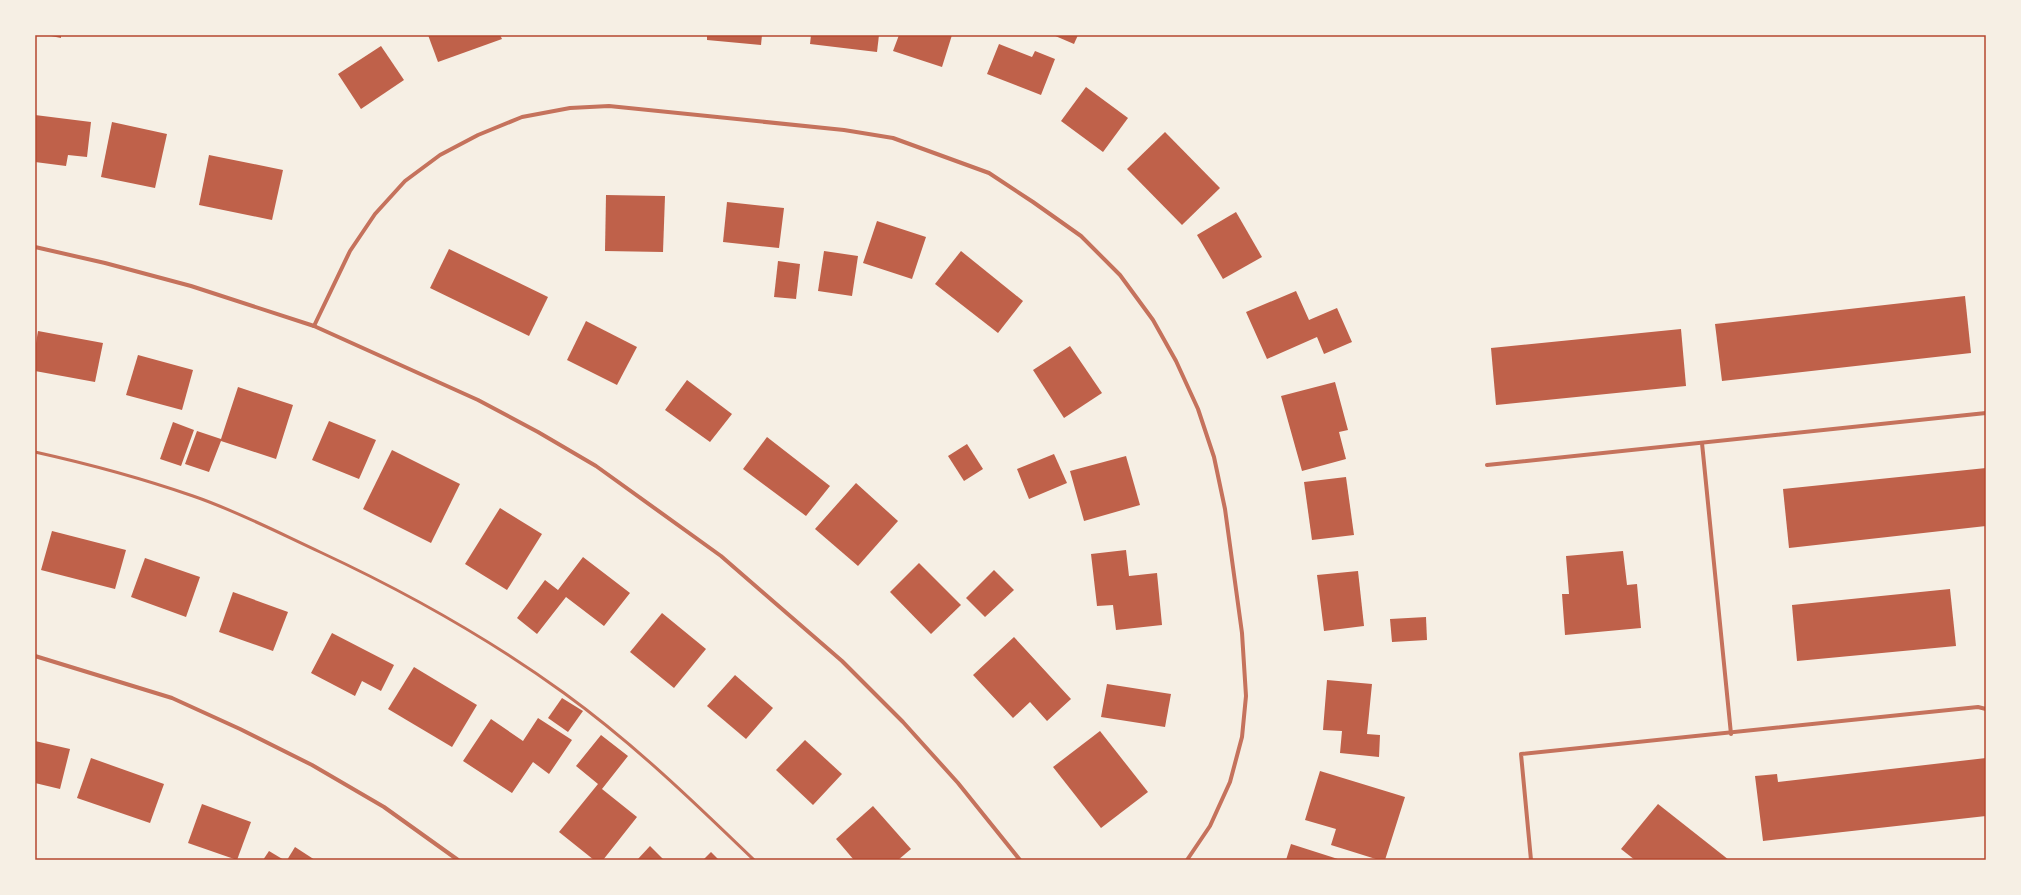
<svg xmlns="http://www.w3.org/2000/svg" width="2021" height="895" viewBox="0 0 2021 895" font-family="Manrope,sans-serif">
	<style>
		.building { fill: #bf614a }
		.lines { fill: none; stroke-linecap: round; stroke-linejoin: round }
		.service { stroke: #c5725c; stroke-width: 3 }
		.minor { stroke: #c5725c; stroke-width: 4 }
		.neatline { fill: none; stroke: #b5482f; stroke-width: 1.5 }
	</style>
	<rect width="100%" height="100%" fill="#f6efe4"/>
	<g class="building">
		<polygon points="46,35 61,35 61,38"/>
		<polygon points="428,35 500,35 502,39 438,62"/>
		<polygon points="707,35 762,35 761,45 707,40"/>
		<polygon points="811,35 879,35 877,52 810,44"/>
		<polygon points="899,35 952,35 942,67 893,51"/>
		<polygon points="1053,35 1078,35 1074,44"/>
		<polygon points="999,44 1032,57 1035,51 1055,59 1041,95 987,74"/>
		<polygon points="381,46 404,80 361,109 338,74"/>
		<polygon points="1086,87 1128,118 1103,152 1061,121"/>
		<polygon points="35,115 91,122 87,157 68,155 66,166 35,162"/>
		<polygon points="112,122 167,134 155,188 101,177"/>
		<polygon points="1165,132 1220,188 1182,225 1127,169"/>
		<polygon points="209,155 283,170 272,220 199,205"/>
		<polygon points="606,195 665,196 663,252 605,251"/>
		<polygon points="727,202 784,208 779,248 723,242"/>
		<polygon points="1236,212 1262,257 1223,279 1197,235"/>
		<polygon points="877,221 926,237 912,279 863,263"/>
		<polygon points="449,249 548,297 529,336 430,288"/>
		<polygon points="824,251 858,256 852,296 818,291"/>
		<polygon points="961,251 1023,301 998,333 935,284"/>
		<polygon points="778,261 800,264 796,299 774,297"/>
		<polygon points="1296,291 1309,320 1337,308 1352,342 1324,354 1317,337 1267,359 1246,312"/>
		<polygon points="1965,296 1971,353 1722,381 1715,324"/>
		<polygon points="586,321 637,347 617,385 567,360"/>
		<polygon points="1681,329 1686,386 1496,405 1491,348"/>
		<polygon points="38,331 103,343 95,382 35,371 35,349"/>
		<polygon points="1070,346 1102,393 1064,418 1033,370"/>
		<polygon points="138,355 193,370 182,410 126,395"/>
		<polygon points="687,380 732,414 710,442 665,410"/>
		<polygon points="1335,382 1348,430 1339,432 1346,459 1302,471 1281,396"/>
		<polygon points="238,387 293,405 276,459 221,441 209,472 185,464 197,431 221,439"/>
		<polygon points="329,421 376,440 359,479 312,460"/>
		<polygon points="173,422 194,430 181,466 160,459"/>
		<polygon points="767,437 830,486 806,516 743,469"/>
		<polygon points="967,444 983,469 964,481 948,456"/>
		<polygon points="392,450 460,484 431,543 363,509"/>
		<polygon points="1054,454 1067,483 1029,499 1017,469"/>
		<polygon points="1126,456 1140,505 1084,521 1070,471"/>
		<polygon points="1986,468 1986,526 1789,548 1783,489"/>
		<polygon points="1346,477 1354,535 1312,540 1304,482"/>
		<polygon points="856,483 898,521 858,566 815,529"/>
		<polygon points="500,508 542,534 507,590 465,564"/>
		<polygon points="52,531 126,550 115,589 41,570"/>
		<polygon points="1126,550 1129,576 1157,573 1162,625 1116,630 1113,605 1097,606 1091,554"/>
		<polygon points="1623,551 1627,585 1637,584 1641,628 1565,635 1562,594 1569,594 1566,556"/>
		<polygon points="583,557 630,593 604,626 566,597 537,634 517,618 545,580 558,590"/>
		<polygon points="145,558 200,577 186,617 131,597"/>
		<polygon points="919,563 961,605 931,634 890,592"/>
		<polygon points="994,570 1014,590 985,617 966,598"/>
		<polygon points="1358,571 1364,626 1324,631 1317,575"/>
		<polygon points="1950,589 1956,646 1797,661 1792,605"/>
		<polygon points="233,592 288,612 273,651 219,632"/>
		<polygon points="662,613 706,649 674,688 630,652"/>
		<polygon points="1426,617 1427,640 1392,642 1390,619"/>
		<polygon points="332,633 394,665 381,691 362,681 355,696 311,673"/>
		<polygon points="1014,637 1071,699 1047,721 1030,702 1013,718 973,675"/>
		<polygon points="414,667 477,705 452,747 388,709"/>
		<polygon points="735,675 773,708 746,739 707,706"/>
		<polygon points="1327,680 1372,684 1367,734 1380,735 1379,757 1340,753 1342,731 1323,730"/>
		<polygon points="1107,684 1171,694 1165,727 1101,717"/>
		<polygon points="562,698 583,711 568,732 548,718"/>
		<polygon points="538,718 572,740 549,774 533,762 512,793 463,761 491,719 523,741"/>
		<polygon points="1100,731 1148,792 1101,828 1053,767"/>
		<polygon points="601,735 628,756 602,789 637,817 603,860 594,860 559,832 598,784 576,766"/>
		<polygon points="805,740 842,774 813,805 776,770"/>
		<polygon points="35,741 70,749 60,789 35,783"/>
		<polygon points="91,758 164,784 150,823 77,798"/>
		<polygon points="1986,758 1986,816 1763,841 1755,776 1777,774 1778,782"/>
		<polygon points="1320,771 1405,797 1385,860 1379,860 1331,845 1336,829 1305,820"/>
		<polygon points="202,804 251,822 237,860 188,843"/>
		<polygon points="1658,804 1729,860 1635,860 1621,849"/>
		<polygon points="873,806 911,849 898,860 854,860 836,839"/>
		<polygon points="1291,844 1341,860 1286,860"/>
		<polygon points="650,846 664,860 637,860"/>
		<polygon points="295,847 315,860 287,860"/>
		<polygon points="269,851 284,860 263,860"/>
		<polygon points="711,852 719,860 703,860"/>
	</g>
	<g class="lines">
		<path class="service" d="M 35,452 C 89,464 141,478 193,496 C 237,511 279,533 320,552 C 406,592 488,638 564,693 C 633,743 694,802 754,860"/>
		<g class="minor">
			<polyline points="35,247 105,263 191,286 314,326 478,400 538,432 596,466 721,556 842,661 903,722 958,783 1020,860"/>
			<polyline points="314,326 350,251 375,214 405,181 440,155 478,135 522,117 570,108 609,106 844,130 893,138 989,173 1033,202 1081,236 1120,275 1153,320 1176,361 1198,409 1214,457 1225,509 1242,633 1246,696 1242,737 1230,782 1210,826 1187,860"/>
			<polyline points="1702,443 1731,734"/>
			<polyline points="1487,465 1986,413"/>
			<polyline points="35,656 172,698 240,729 312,765 384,807 458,860"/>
			<polyline points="1531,860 1521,754 1978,707 1986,709"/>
		</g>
	</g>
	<rect width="2021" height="895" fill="none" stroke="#f6efe4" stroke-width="72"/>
	<rect x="36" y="36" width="1949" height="823" class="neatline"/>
</svg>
